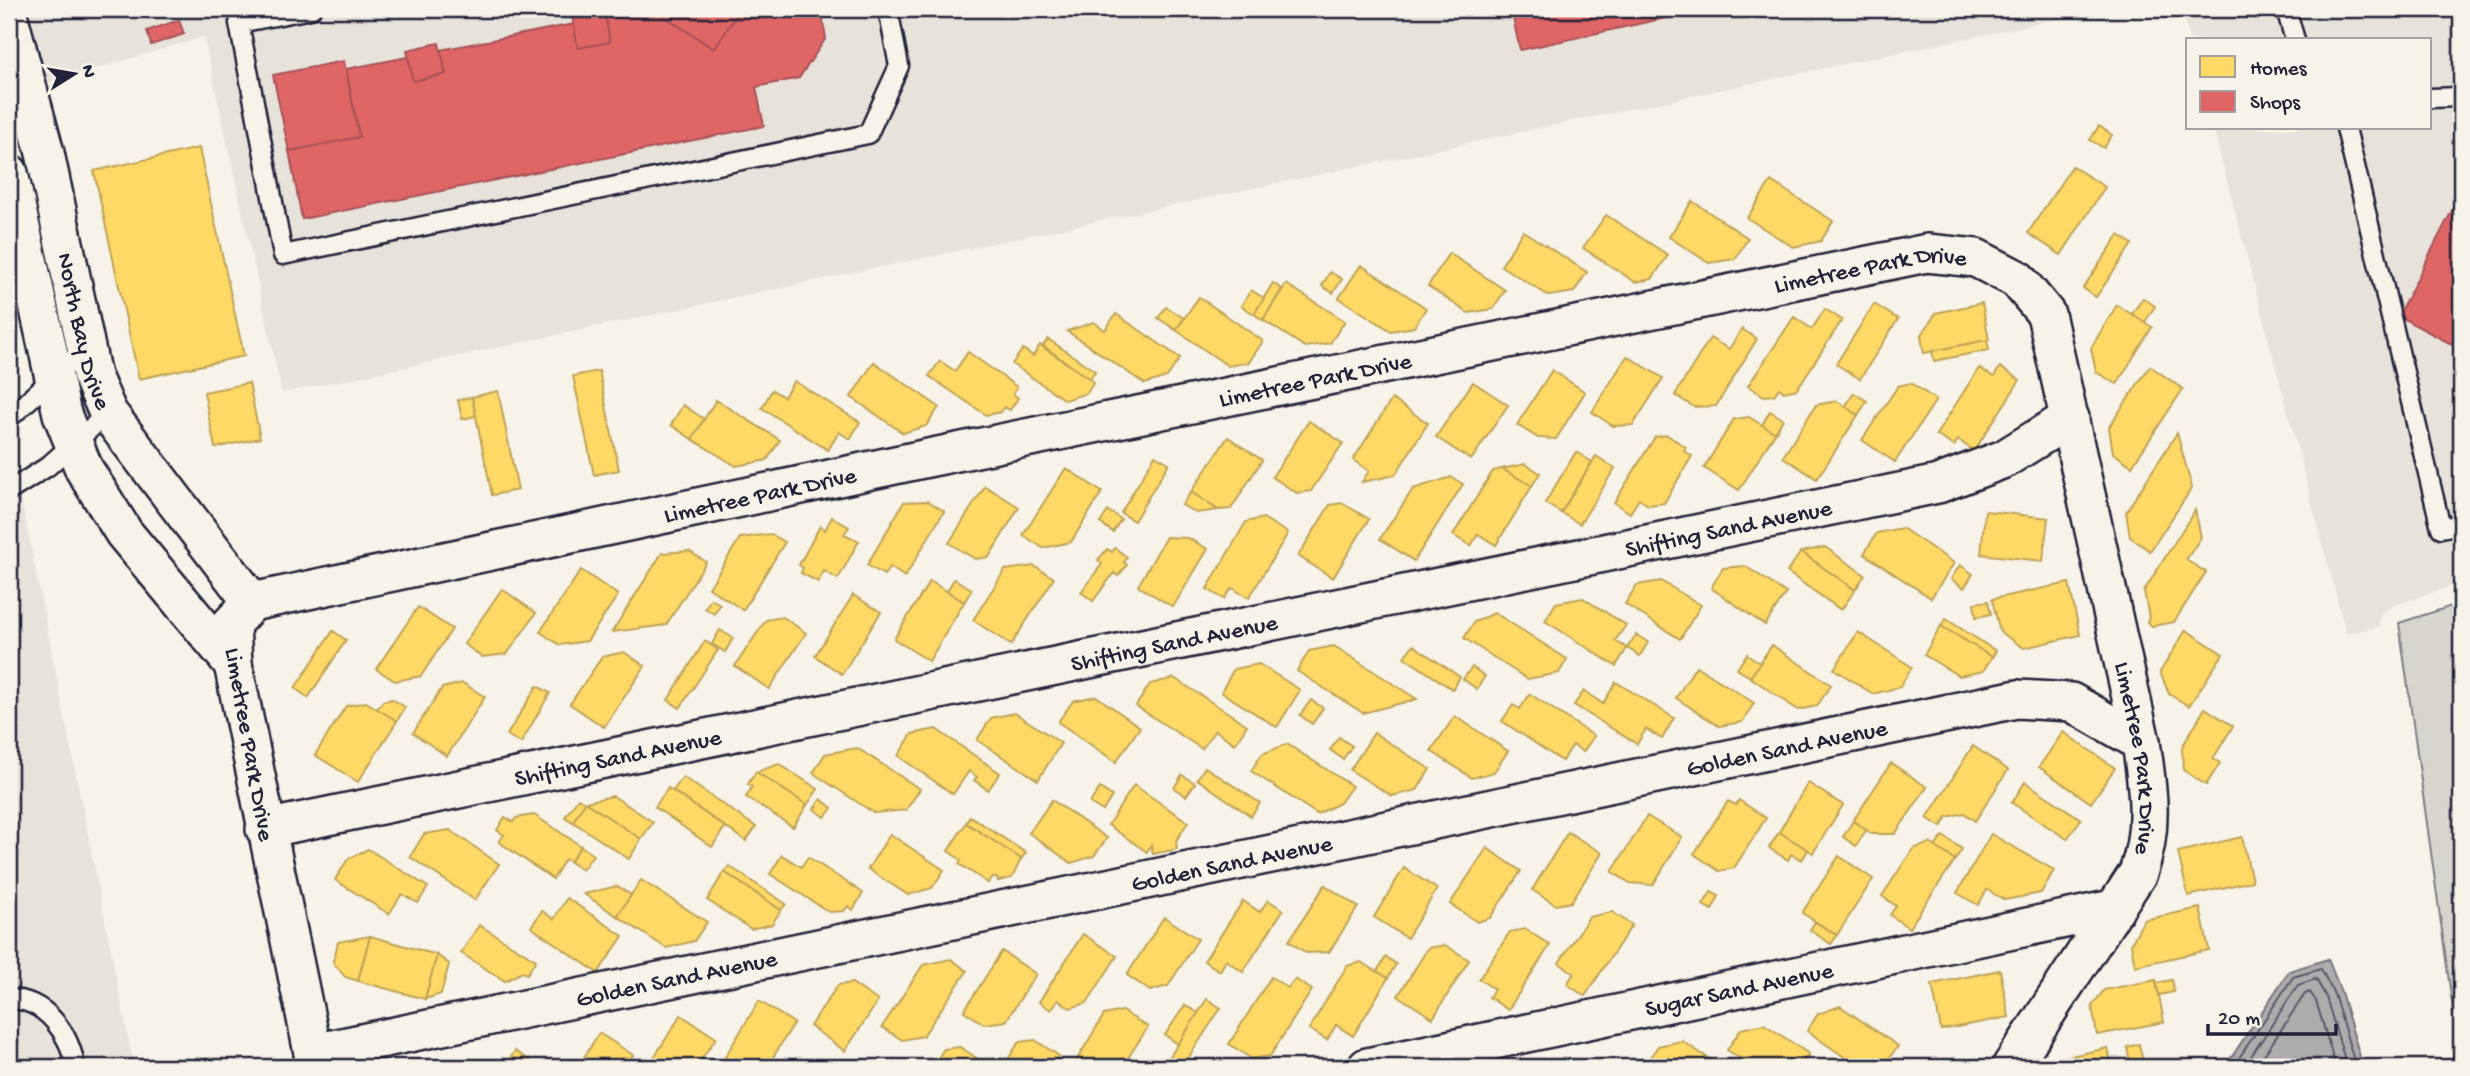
<svg xmlns="http://www.w3.org/2000/svg" width="2470" height="1076" viewBox="0 0 2470 1076" font-family="'Gochi Hand',sans-serif">
	<style>
		.built { fill: #e7e3db }
		.green { fill: #d8d5cf; stroke: #7d7c85; stroke-width: 2 }
		.water { fill: #aeabad; stroke: #76747f; stroke-width: 2 }
		.homes { fill: #ffd966; stroke: #bda259; stroke-width: 2 }
		.shops { fill: #e06666; stroke: #a75259; stroke-width: 2 }
		.lines { fill: none; stroke-linecap: round; stroke-linejoin: round }
		.shore { stroke: #5a5969; stroke-width: 2 }
		.service-casing { stroke: #22223b; stroke-width: 23 }
		.minor-casing { stroke: #22223b; stroke-width: 42 }
		.service { stroke: #f7f3e8; stroke-width: 18 }
		.minor { stroke: #f7f3e8; stroke-width: 37 }
		.labels { text-anchor: middle; stroke-width: 7; stroke-linejoin: round; paint-order: stroke }
		.street-label { font-size: 24px; fill: #22223b; stroke: #f7f3e8 }
	</style>
	<rect width="100%" height="100%" fill="#f7f3e8"/>
	<filter id="ink" filterUnits="userSpaceOnUse"><feTurbulence type="fractalNoise" baseFrequency=".0143" numOctaves="2"/><feDisplacementMap in="SourceGraphic" scale="14" xChannelSelector="R" yChannelSelector="G"/><feConvolveMatrix kernelMatrix="1 2 1 2 8 2 1 2 1" color-interpolation-filters="sRGB"/></filter>
	<g filter="url(#ink)">
		<g class="built">
			<polygon points="9,9 2105,9 282,393 204,37 9,94"/>
			<polygon points="2181,9 2461,9 2461,583 2392,606 2381,614 2378,627 2346,633 2213,128 2430,128 2430,40 2190,40"/>
			<polygon points="9,437 134,1067 9,1067"/>
		</g>
		<polygon class="green" points="2461,603 2461,1067 2399,623"/>
		<polygon class="water" points="2328,959 2341,992 2363,1067 2225,1067 2289,971"/>
		<g class="homes">
			<polygon points="2099,126 2112,135 2104,148 2090,140"/>
			<polygon points="199,148 244,356 139,379 94,171"/>
			<polygon points="2072,166 2105,187 2061,255 2028,233"/>
			<polygon points="1771,181 1833,221 1821,241 1793,247 1747,218"/>
			<polygon points="1692,201 1748,238 1735,259 1709,263 1669,237"/>
			<polygon points="1606,215 1668,255 1652,279 1635,282 1583,248"/>
			<polygon points="1523,231 1587,272 1574,292 1549,296 1501,266"/>
			<polygon points="2119,235 2132,244 2096,297 2083,288"/>
			<polygon points="1449,253 1505,290 1493,309 1468,313 1428,286"/>
			<polygon points="1361,265 1426,308 1414,327 1391,331 1339,298"/>
			<polygon points="1330,272 1342,279 1333,293 1322,286"/>
			<polygon points="1273,283 1282,289 1263,320 1254,314"/>
			<polygon points="1286,284 1345,321 1330,343 1305,347 1263,320"/>
			<polygon points="1251,290 1264,298 1254,314 1241,306"/>
			<polygon points="1199,297 1263,341 1249,362 1228,366 1176,330"/>
			<polygon points="2143,298 2155,306 2145,322 2132,314"/>
			<polygon points="1982,303 1989,340 1924,353 1921,336 1936,313"/>
			<polygon points="1874,304 1898,319 1860,379 1836,364"/>
			<polygon points="2117,305 2152,327 2117,384 2096,372 2091,348"/>
			<polygon points="1166,307 1184,318 1176,330 1158,318"/>
			<polygon points="1825,309 1842,320 1797,389 1784,392 1779,388 1774,395 1764,396 1748,386 1794,317 1812,329"/>
			<polygon points="1116,314 1180,358 1167,377 1145,384 1067,331 1094,322 1105,330"/>
			<polygon points="1742,329 1757,339 1716,406 1694,407 1675,395 1710,338 1729,349"/>
			<polygon points="1048,339 1095,371 1090,379 1043,346"/>
			<polygon points="1987,340 1989,350 1934,361 1932,351"/>
			<polygon points="1040,345 1094,382 1087,393 1065,400 1012,364 1023,349 1033,356"/>
			<polygon points="968,352 1017,387 1013,394 1018,398 1010,410 1004,407 1000,412 986,415 929,376 940,361 955,371"/>
			<polygon points="1627,356 1663,378 1633,425 1613,426 1592,412"/>
			<polygon points="874,362 939,407 926,426 903,433 851,397"/>
			<polygon points="2150,366 2183,389 2132,466 2113,453 2109,427"/>
			<polygon points="2000,367 2020,380 1974,451 1958,440 1954,446 1936,435 1979,368 1994,377"/>
			<polygon points="1552,370 1585,392 1556,439 1538,438 1517,425"/>
			<polygon points="599,371 619,470 594,475 573,376"/>
			<polygon points="794,381 860,422 850,439 839,432 828,450 762,408 772,390 784,397"/>
			<polygon points="1473,382 1508,405 1471,460 1436,437"/>
			<polygon points="249,383 260,438 215,448 204,392"/>
			<polygon points="1911,383 1936,400 1895,462 1862,440 1898,386"/>
			<polygon points="498,391 518,490 492,495 472,397"/>
			<polygon points="1854,393 1867,401 1858,415 1845,407"/>
			<polygon points="472,397 476,416 462,419 458,400"/>
			<polygon points="1392,399 1428,423 1395,475 1362,482 1369,471 1353,460"/>
			<polygon points="716,400 780,440 767,460 736,466 692,439"/>
			<polygon points="1837,401 1858,415 1817,479 1783,457 1816,405"/>
			<polygon points="683,405 704,419 692,439 671,425"/>
			<polygon points="1770,411 1783,419 1775,433 1762,425"/>
			<polygon points="1749,417 1775,433 1739,490 1704,468 1734,419"/>
			<polygon points="1309,421 1343,443 1311,491 1297,493 1272,477"/>
			<polygon points="2177,433 2192,488 2150,551 2130,537 2126,512"/>
			<polygon points="1667,435 1686,447 1684,451 1692,456 1664,503 1648,505 1639,499 1630,513 1614,503 1655,437"/>
			<polygon points="1228,437 1262,460 1231,509 1218,510 1191,492"/>
			<polygon points="1576,452 1592,462 1561,513 1545,503"/>
			<polygon points="1155,455 1169,463 1134,521 1121,513"/>
			<polygon points="1596,456 1615,468 1580,524 1561,513"/>
			<polygon points="1525,464 1540,473 1532,486 1502,469"/>
			<polygon points="1066,468 1102,492 1071,542 1043,548 1023,535"/>
			<polygon points="1502,469 1532,486 1496,545 1478,534 1471,546 1453,535 1493,471"/>
			<polygon points="1451,477 1463,484 1414,561 1380,539 1413,489"/>
			<polygon points="985,486 1019,507 989,557 975,559 949,543"/>
			<polygon points="1191,492 1218,510 1196,513 1182,505"/>
			<polygon points="928,501 944,511 905,577 890,567 884,575 867,565 904,502"/>
			<polygon points="1342,503 1369,519 1333,578 1298,556 1330,505"/>
			<polygon points="2195,510 2201,537 2186,560 2206,572 2174,622 2152,626 2147,622 2149,617 2144,591"/>
			<polygon points="1108,511 1121,519 1113,532 1100,523"/>
			<polygon points="1985,511 2048,518 2043,561 1981,554"/>
			<polygon points="832,517 849,527 844,534 859,541 838,579 824,571 818,582 801,573 803,568 799,565 820,526 825,530"/>
			<polygon points="1263,518 1288,533 1249,598 1232,588 1224,599 1207,589 1246,522"/>
			<polygon points="1902,528 1954,563 1931,598 1864,554 1877,533"/>
			<polygon points="771,534 785,542 743,610 709,588 740,538"/>
			<polygon points="1166,537 1188,538 1208,549 1173,607 1138,586"/>
			<polygon points="1825,547 1865,575 1855,590 1801,552"/>
			<polygon points="1115,548 1127,557 1124,562 1127,565 1118,576 1114,573 1093,601 1081,592 1102,564 1098,560 1107,549 1112,552"/>
			<polygon points="689,551 706,562 666,625 612,632 662,553"/>
			<polygon points="1801,552 1855,590 1841,610 1787,572"/>
			<polygon points="1960,565 1973,574 1964,588 1951,579"/>
			<polygon points="1034,566 1054,578 1011,645 973,620 1005,570"/>
			<polygon points="1745,566 1786,593 1765,625 1711,588 1723,568"/>
			<polygon points="581,570 618,595 587,641 560,645 540,632"/>
			<polygon points="954,579 972,589 964,602 947,591"/>
			<polygon points="930,581 964,602 929,661 894,639"/>
			<polygon points="1661,581 1701,605 1680,639 1625,604 1637,585"/>
			<polygon points="2069,583 2080,635 2024,648 2000,632 1992,599"/>
			<polygon points="502,589 536,613 507,654 482,657 464,644"/>
			<polygon points="853,595 881,612 842,674 815,656"/>
			<polygon points="1583,598 1626,625 1615,641 1627,648 1616,666 1545,621 1556,603"/>
			<polygon points="711,599 720,604 714,614 705,608"/>
			<polygon points="1988,601 1991,614 1976,617 1974,603"/>
			<polygon points="418,607 452,629 421,676 395,681 376,669"/>
			<polygon points="1495,613 1567,659 1559,673 1527,679 1464,638 1474,622"/>
			<polygon points="783,617 806,633 769,689 735,666 766,620"/>
			<polygon points="1946,619 1996,651 1992,657 1941,626"/>
			<polygon points="1941,626 1992,657 1983,671 1959,676 1924,655"/>
			<polygon points="720,630 733,638 725,652 712,644"/>
			<polygon points="2186,630 2223,654 2189,706 2169,694 2160,672"/>
			<polygon points="333,631 346,640 308,698 295,688"/>
			<polygon points="1858,632 1912,667 1900,687 1873,694 1834,669"/>
			<polygon points="1636,635 1648,642 1640,656 1627,648"/>
			<polygon points="705,641 718,650 680,708 668,700"/>
			<polygon points="1413,645 1460,677 1452,689 1404,657"/>
			<polygon points="1772,645 1831,685 1817,706 1798,710 1750,677"/>
			<polygon points="1334,646 1417,699 1363,713 1297,671 1309,651"/>
			<polygon points="624,652 645,666 604,727 570,704 602,657"/>
			<polygon points="1747,654 1760,663 1750,677 1737,669"/>
			<polygon points="1259,664 1300,690 1277,727 1221,692 1234,669"/>
			<polygon points="1696,666 1754,703 1742,722 1719,726 1676,698"/>
			<polygon points="1472,667 1485,676 1477,689 1463,679"/>
			<polygon points="1174,678 1247,725 1235,744 1215,730 1202,749 1136,706 1150,684"/>
			<polygon points="1616,682 1674,718 1662,739 1646,729 1637,744 1574,705 1584,691 1603,704"/>
			<polygon points="463,683 485,697 447,756 413,733 442,688"/>
			<polygon points="537,686 550,693 521,743 507,735"/>
			<polygon points="1530,694 1594,736 1583,752 1573,745 1562,761 1502,721 1513,705 1520,709"/>
			<polygon points="1096,696 1140,727 1116,762 1058,722 1073,701"/>
			<polygon points="392,699 405,707 397,721 377,709 383,701"/>
			<polygon points="1311,700 1323,708 1312,724 1300,715"/>
			<polygon points="366,702 397,721 358,782 315,755 346,706"/>
			<polygon points="2205,708 2233,726 2213,759 2220,763 2206,785 2183,770 2182,747"/>
			<polygon points="1015,713 1061,743 1038,780 977,740 991,718"/>
			<polygon points="1455,716 1508,751 1494,772 1472,778 1431,751"/>
			<polygon points="936,729 1000,773 988,790 974,780 977,777 969,771 953,794 898,756 912,734"/>
			<polygon points="2063,732 2115,768 2091,803 2039,767"/>
			<polygon points="1374,733 1430,769 1417,790 1392,796 1350,770"/>
			<polygon points="1339,737 1352,746 1343,759 1330,750"/>
			<polygon points="1287,744 1352,786 1340,803 1317,814 1251,771 1262,754"/>
			<polygon points="1973,746 2008,770 1975,821 1964,813 1947,817 1941,827 1927,818"/>
			<polygon points="857,748 920,789 906,810 874,813 813,773 825,754"/>
			<polygon points="1891,763 1927,787 1895,834 1872,834 1853,821"/>
			<polygon points="779,764 818,789 807,805 756,772"/>
			<polygon points="1205,767 1260,803 1251,816 1197,779"/>
			<polygon points="756,772 807,805 793,827 746,797 752,787 748,784"/>
			<polygon points="1182,775 1195,783 1186,796 1174,788"/>
			<polygon points="683,777 756,827 746,841 673,791"/>
			<polygon points="2025,782 2081,819 2067,839 2012,803"/>
			<polygon points="1808,783 1843,805 1813,853 1779,832"/>
			<polygon points="1134,785 1188,822 1176,841 1177,849 1153,854 1151,845 1147,852 1108,825"/>
			<polygon points="668,788 725,827 712,847 655,807"/>
			<polygon points="1100,788 1112,796 1103,811 1090,803"/>
			<polygon points="613,796 653,822 641,839 585,802"/>
			<polygon points="578,798 585,802 573,822 565,817"/>
			<polygon points="821,799 832,808 825,817 814,809"/>
			<polygon points="1052,800 1107,838 1094,856 1071,863 1029,833"/>
			<polygon points="1739,800 1766,818 1734,868 1719,871 1694,854 1728,801 1736,805"/>
			<polygon points="585,802 641,839 629,859 573,822"/>
			<polygon points="534,815 581,846 570,862 565,859 553,879 499,842 504,835 497,830 505,817 513,822 516,818"/>
			<polygon points="970,816 1026,853 1021,859 966,823"/>
			<polygon points="1647,816 1682,837 1653,885 1630,883 1612,872"/>
			<polygon points="1853,821 1866,830 1856,846 1843,837"/>
			<polygon points="966,823 1021,859 1012,878 998,881 997,878 991,878 988,883 959,864 961,860 948,851"/>
			<polygon points="450,830 499,864 475,900 410,857 424,834"/>
			<polygon points="1568,832 1602,853 1571,902 1556,905 1532,890"/>
			<polygon points="1779,832 1808,850 1802,860 1791,854 1788,860 1769,848"/>
			<polygon points="890,834 944,870 932,888 908,895 868,869"/>
			<polygon points="1991,834 2054,870 2041,893 2005,900 1987,890 1978,905 1957,893"/>
			<polygon points="1943,836 1962,849 1955,860 1935,847"/>
			<polygon points="2242,837 2252,881 2188,896 2178,852"/>
			<polygon points="1930,843 1955,860 1909,928 1890,915 1896,906 1882,896 1913,849"/>
			<polygon points="581,846 593,855 582,870 570,862"/>
			<polygon points="1487,848 1521,871 1490,918 1477,922 1450,904"/>
			<polygon points="368,849 428,887 418,903 402,894 389,914 335,880 348,859"/>
			<polygon points="782,855 801,867 808,857 863,893 853,910 848,906 844,911 829,912 770,874"/>
			<polygon points="1839,856 1873,879 1837,935 1802,913"/>
			<polygon points="729,866 786,904 781,910 724,872"/>
			<polygon points="1404,868 1437,889 1407,938 1374,917"/>
			<polygon points="724,872 781,910 772,924 751,929 707,900"/>
			<polygon points="641,880 707,922 694,941 666,948 617,916"/>
			<polygon points="1325,885 1358,907 1329,952 1306,953 1289,941"/>
			<polygon points="617,886 631,895 617,916 584,894"/>
			<polygon points="1711,892 1719,896 1712,910 1703,905"/>
			<polygon points="567,898 623,936 598,973 531,927 542,911 554,919"/>
			<polygon points="1268,900 1283,910 1243,972 1226,960 1220,971 1204,961 1243,901 1260,912"/>
			<polygon points="2200,908 2209,950 2135,966 2131,944 2144,920"/>
			<polygon points="1612,912 1632,925 1585,996 1567,984 1574,973 1559,963 1589,917"/>
			<polygon points="1164,917 1198,939 1168,986 1150,991 1127,975"/>
			<polygon points="1815,922 1837,935 1831,944 1810,930"/>
			<polygon points="479,925 536,960 527,974 522,972 505,981 461,953"/>
			<polygon points="1525,929 1550,945 1508,1010 1489,997 1494,989 1479,979 1510,932"/>
			<polygon points="1083,934 1117,956 1087,1003 1070,1008 1058,1000 1051,1010 1039,1002"/>
			<polygon points="370,936 358,981 345,977 333,962 338,942"/>
			<polygon points="370,936 437,955 425,999 358,981"/>
			<polygon points="1445,945 1469,960 1433,1018 1398,996 1428,948"/>
			<polygon points="1002,951 1036,974 1006,1021 984,1024 964,1011"/>
			<polygon points="437,955 449,964 441,994 425,999"/>
			<polygon points="1386,957 1396,964 1388,978 1377,971"/>
			<polygon points="951,959 967,971 923,1036 902,1040 882,1027 923,965"/>
			<polygon points="1361,962 1388,978 1353,1036 1336,1025 1327,1040 1309,1029 1347,966"/>
			<polygon points="2000,970 2009,1017 1941,1030 1932,984"/>
			<polygon points="1271,977 1288,988 1295,979 1312,990 1270,1056 1252,1059 1229,1044"/>
			<polygon points="2156,980 2164,1022 2097,1035 2092,1006 2104,990"/>
			<polygon points="2172,980 2174,992 2159,995 2156,983"/>
			<polygon points="852,983 878,1001 845,1051 810,1026 838,985"/>
			<polygon points="1207,999 1221,1008 1182,1067 1177,1067 1167,1061"/>
			<polygon points="759,1001 794,1023 767,1067 719,1067"/>
			<polygon points="1185,1005 1198,1013 1178,1044 1165,1035"/>
			<polygon points="1840,1006 1898,1046 1883,1067 1859,1067 1807,1031 1818,1014"/>
			<polygon points="1122,1011 1148,1027 1122,1067 1082,1067 1075,1063 1104,1015"/>
			<polygon points="681,1015 716,1038 696,1067 648,1067"/>
			<polygon points="1764,1024 1809,1054 1801,1067 1753,1067 1727,1050 1741,1029"/>
			<polygon points="599,1033 633,1055 625,1067 578,1067"/>
			<polygon points="1035,1040 1059,1056 1051,1067 1003,1067 1019,1042"/>
			<polygon points="1682,1041 1722,1067 1645,1065 1658,1046"/>
			<polygon points="2139,1044 2143,1061 2130,1063 2127,1047"/>
			<polygon points="960,1047 984,1063 981,1067 932,1067 944,1049"/>
			<polygon points="2108,1048 2112,1067 2051,1067 2057,1059"/>
			<polygon points="515,1051 540,1067 504,1067"/>
			<polygon points="1604,1059 1616,1067 1586,1067 1579,1063"/>
		</g>
		<g class="shops">
			<polygon points="653,9 741,9 714,49"/>
			<polygon points="653,9 714,49 741,9 821,9 826,38 799,78 756,87 764,126 302,219 289,151 359,137 346,69 408,57 413,81 446,74 440,50 574,24 578,48 610,42 605,17"/>
			<polygon points="1511,9 1683,9 1684,14 1520,50"/>
			<polygon points="604,10 610,42 578,48 572,16"/>
			<polygon points="179,20 184,34 151,45 147,31"/>
			<polygon points="439,43 446,74 413,81 407,50"/>
			<polygon points="344,61 359,137 289,151 273,75"/>
			<polygon points="2461,193 2461,349 2398,316"/>
		</g>
		<g class="lines">
			<g class="shore">
				<polyline points="2233,1067 2293,977 2321,969 2334,994 2356,1067"/>
				<polyline points="2244,1067 2298,985 2316,979 2326,997 2347,1067"/>
				<polyline points="2256,1067 2305,994 2310,992 2316,1001 2336,1067"/>
			</g>
			<defs>
				<g id="service">
					<polyline points="311,9 239,23 283,255 868,134 899,66 888,9"/>
					<polyline points="2286,9 2295,40"/>
					<polyline points="2430,98 2461,97"/>
					<polyline points="2346,128 2441,528 2461,524"/>
					<polyline points="9,418 86,348"/>
					<polyline points="9,491 47,467 108,413"/>
					<path d="M 9,999 C 46,999 70,1034 75,1067"/>
				</g>
				<g id="minor">
					<path id="s1" d="M 9,18 L 45,153 L 92,376 L 108,413 L 252,602"/>
					<polyline points="9,173 62,414 84,469 124,533 233,664"/>
					<path id="s2" d="M 265,829 L 1938,484 L 2004,459 L 2070,418"/>
					<path id="s3" d="M 313,1053 L 2017,699 L 2071,702 L 2141,742"/>
					<path id="s4" d="M 316,1067 L 233,664 L 231,624 L 252,602 L 928,458 L 1927,253 L 1976,258 L 2017,279 L 2046,314 L 2141,742 C 2148,789 2154,828 2138,873 L 2011,1067"/>
					<path id="s5" d="M 1367,1067 L 2112,909"/>
				</g>
			</defs>
			<use href="#service" class="service-casing"/>
			<use href="#minor" class="minor-casing"/>
			<use href="#service" class="service"/>
			<use href="#minor" class="minor"/>
		</g>
	</g>
	<g class="labels">
		<g class="street-label">
			<text dy="8" stroke="none"><textPath href="#s4" startOffset="2135">Limetree Park Drive</textPath></text>
			<text dy="8" stroke="none"><textPath href="#s1" startOffset="322">North Bay Drive</textPath></text>
			<text dy="8" stroke="none"><textPath href="#s4" startOffset="1568">Limetree Park Drive</textPath></text>
			<text dy="8" stroke="none"><textPath href="#s4" startOffset="1001">Limetree Park Drive</textPath></text>
			<text dy="8" stroke="none"><textPath href="#s2" startOffset="1494">Shifting Sand Avenue</textPath></text>
			<text dy="8" stroke="none"><textPath href="#s2" startOffset="928">Shifting Sand Avenue</textPath></text>
			<text transform="translate(251 744) rotate(80)" y="8">Limetree Park Drive</text>
			<text dy="8" stroke="none"><textPath href="#s3" startOffset="1505">Golden Sand Avenue</textPath></text>
			<text dy="8" stroke="none"><textPath href="#s4" startOffset="2788">Limetree Park Drive</textPath></text>
			<text dy="8" stroke="none"><textPath href="#s2" startOffset="360">Shifting Sand Avenue</textPath></text>
			<text dy="8" stroke="none"><textPath href="#s3" startOffset="938">Golden Sand Avenue</textPath></text>
			<text dy="8" stroke="none"><textPath href="#s3" startOffset="371">Golden Sand Avenue</textPath></text>
			<text dy="8" stroke="none"><textPath href="#s5" startOffset="380">Sugar Sand Avenue</textPath></text>
		</g>
	</g>
	<rect width="2470" height="1076" fill="none" stroke="#f7f3e8" stroke-width="35"/>
	<rect x="18" y="18" width="2435" height="1041" fill="none" stroke="#22223b" stroke-width="2.5" filter="url(#ink)"/>
	<rect x="2186" y="38" width="245" height="91" fill="#f7f3e8" stroke="#a29fa3" stroke-width="2"/>
	<rect x="2200" y="56" width="35" height="21" fill="#ffd966" stroke="#a29fa3" stroke-width="2"/>
	<text x="2250" y="74" font-size="21" fill="#22223b">Homes</text>
	<rect x="2200" y="91" width="35" height="21" fill="#e06666" stroke="#a29fa3" stroke-width="2"/>
	<text x="2250" y="108" font-size="21" fill="#22223b">Shops</text>
	<g transform="translate(74 74) rotate(79)" stroke="#f7f3e8" stroke-width="5" paint-order="stroke">
	<path d="M0-5L12 26L0 18L-12 26Z" fill="#22223b"/>
	<text y="-10" font-size="19" font-weight="bold" text-anchor="middle" fill="#22223b">N</text>
	</g>
	<path d="M2208 1024v10h128v-10" fill="none" stroke="#22223b" stroke-width="3.5"/>
	<text x="2218" y="1024" font-size="21" fill="#22223b" stroke="#f7f3e8" stroke-width="5" paint-order="stroke">20 m</text>
</svg>
